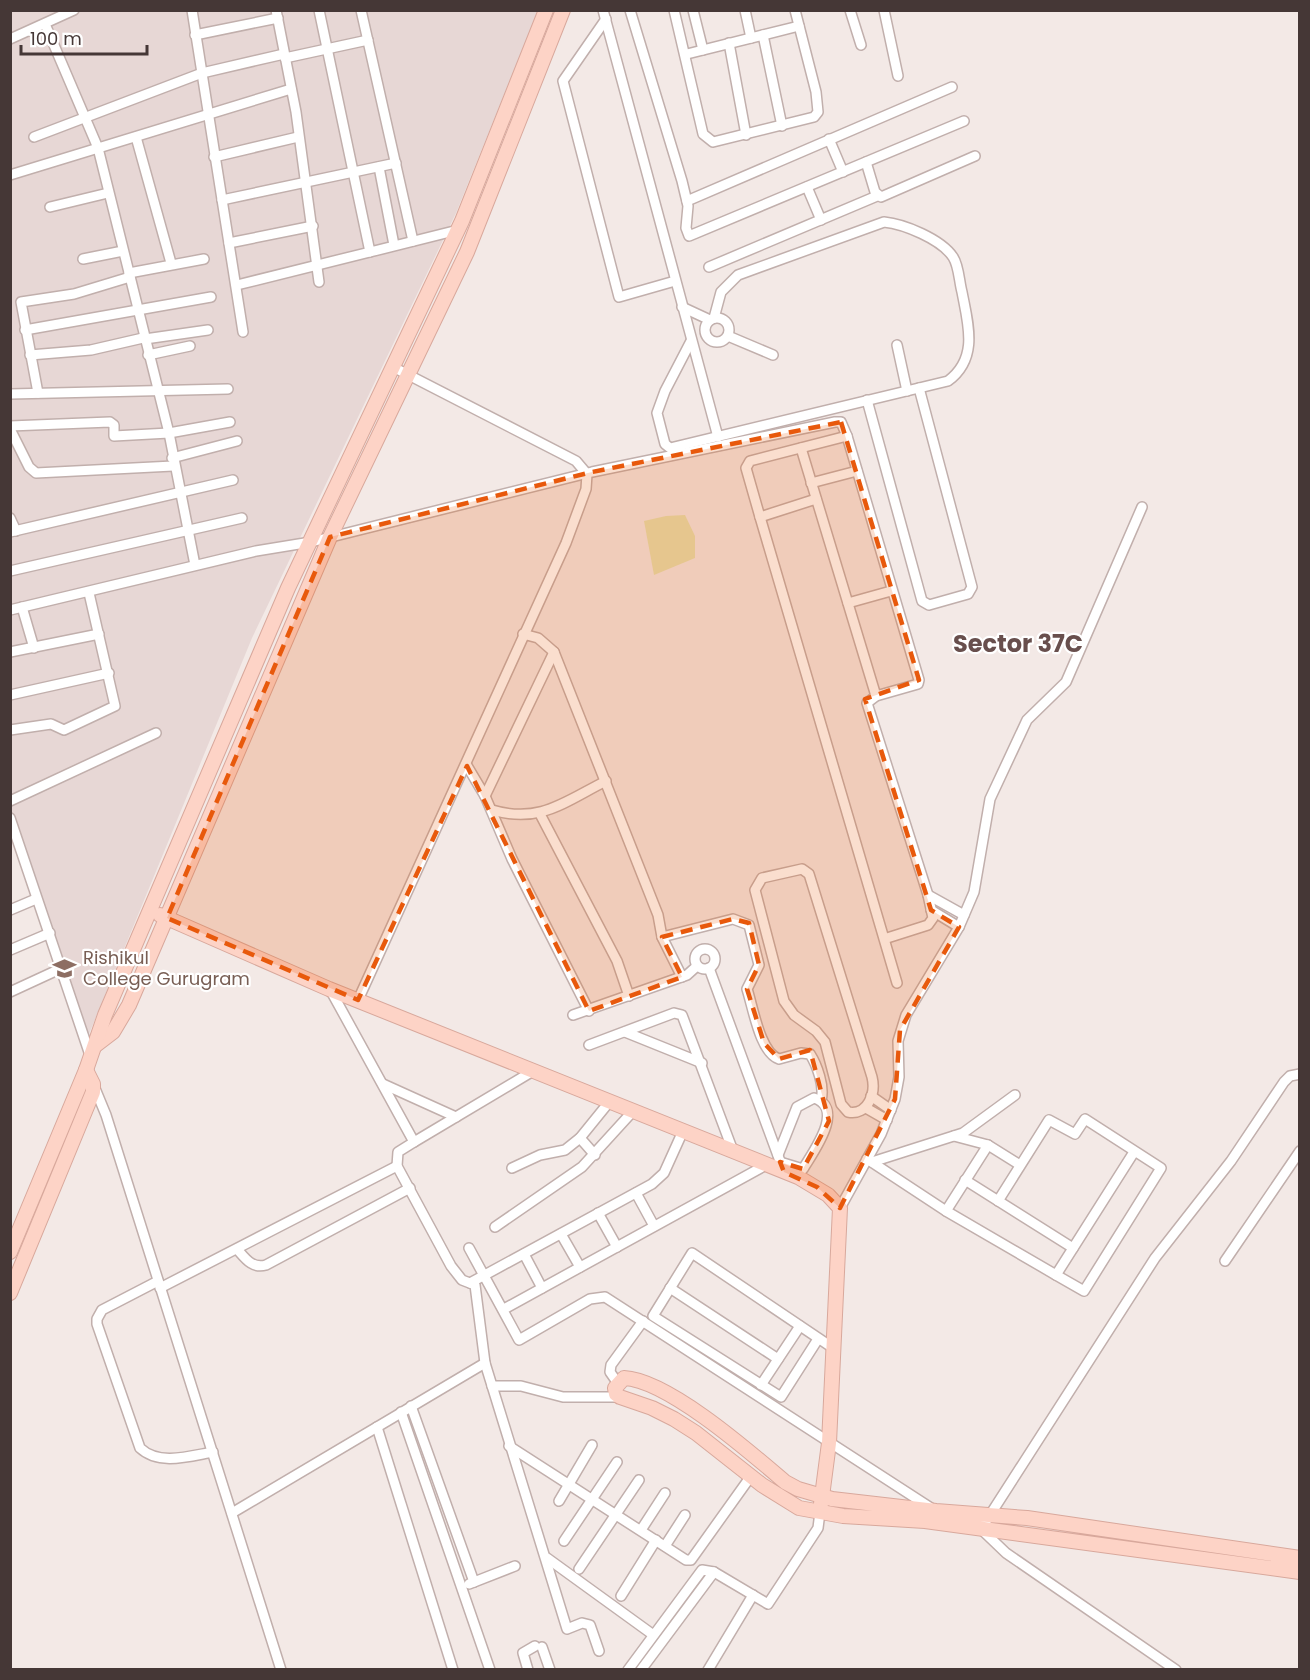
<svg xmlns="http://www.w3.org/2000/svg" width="1310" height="1680" viewBox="0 0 1310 1680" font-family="Poppins,sans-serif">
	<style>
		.residential { fill: #e7d7d5 }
		.green { fill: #e6e2b0 }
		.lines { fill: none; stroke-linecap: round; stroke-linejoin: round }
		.street-casing { stroke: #c1afac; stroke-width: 12 }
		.secondary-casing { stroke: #d8a89c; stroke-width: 16 }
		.street { stroke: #fff; stroke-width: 9 }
		.secondary { stroke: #fdd3c6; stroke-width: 14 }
		.marked { fill: #e8590c; fill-opacity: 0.2; stroke: #e8590c; stroke-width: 4.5; stroke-dasharray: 12 8; stroke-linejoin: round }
		.labels { text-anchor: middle; stroke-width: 4.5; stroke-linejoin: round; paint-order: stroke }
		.education-label { font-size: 18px; fill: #785e54; stroke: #fff; text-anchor: start }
		.district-label { font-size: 24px; font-weight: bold; fill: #684f4d; stroke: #fff }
	</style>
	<rect width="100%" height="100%" fill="#f3e9e6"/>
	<polygon class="residential" points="11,10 538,11 456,213 252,638 89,1034 75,1026 11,829"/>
	<polygon class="green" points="685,515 695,536 695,558 654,575 644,521 666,516"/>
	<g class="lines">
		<defs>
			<g id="street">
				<polyline points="192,10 243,332"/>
				<polyline points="276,10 296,112 319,282"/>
				<polyline points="319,10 370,252 458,230"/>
				<polyline points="361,10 413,241"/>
				<polyline points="603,10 718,437"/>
				<polyline points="630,10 682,181 688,206 686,228 689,236 964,121"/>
				<polyline points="674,10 703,134 713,142 814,117 818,112 816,92 795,10"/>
				<polyline points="693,10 703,50"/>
				<polyline points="745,10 751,38"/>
				<polyline points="850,10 861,45"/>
				<polyline points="884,10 898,76"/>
				<polyline points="606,19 563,81 619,297 675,281"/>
				<polyline points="45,24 98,148 169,433 195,565"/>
				<polyline points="195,35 278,18"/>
				<polyline points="763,35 782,126"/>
				<polyline points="10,39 74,10"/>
				<polyline points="729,43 746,135"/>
				<polyline points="687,54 799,26"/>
				<polyline points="285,58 368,40"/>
				<polyline points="34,137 202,73 284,54"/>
				<polyline points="136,137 171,263"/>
				<polyline points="829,139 843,172"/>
				<polyline points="214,157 298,137"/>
				<polyline points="866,162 875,192 881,197 975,156"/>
				<polyline points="379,167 394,245"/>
				<polyline points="10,175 291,89"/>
				<polyline points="807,187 821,220"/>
				<polyline points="222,200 396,163"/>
				<polyline points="687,201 952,87"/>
				<polyline points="50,207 108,193"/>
				<polyline points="229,243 313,226"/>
				<polyline points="83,259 123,251"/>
				<polyline points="709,267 877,196"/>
				<polyline points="129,273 204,259"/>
				<polyline points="237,285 370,252"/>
				<polyline points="682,307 710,320"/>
				<circle cx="717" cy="330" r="12"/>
				<polyline points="25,330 211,297"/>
				<polyline points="728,336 773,355"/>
				<polyline points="145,339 208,330"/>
				<path d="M 691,341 L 665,391 L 657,413 L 665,444 L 670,448 L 948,381 C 979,358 968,324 962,292 C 959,281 959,266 953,257 C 941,239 904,224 884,222 L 738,275 L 721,292 L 714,318"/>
				<polyline points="897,345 907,391"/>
				<polyline points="30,355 91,350 143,338"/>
				<polyline points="148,355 190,346"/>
				<polyline points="38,393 21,302 74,294 130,277"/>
				<polyline points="10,394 228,389"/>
				<polyline points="867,400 922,601 929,605 968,594 972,587 919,388"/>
				<polyline points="10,426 110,422 114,425 114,436 169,433 230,422"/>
				<polyline points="10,429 29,467 36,473 173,466"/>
				<polyline points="801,448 876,696"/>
				<polyline points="172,458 237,441"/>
				<polyline points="811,483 857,471"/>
				<polyline points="760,517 816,499"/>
				<polyline points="10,518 16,531"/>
				<polyline points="10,532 233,480"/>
				<polyline points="10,571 242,518"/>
				<polyline points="848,603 891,591"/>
				<polyline points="22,607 34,648"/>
				<polyline points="10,610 256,551 311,542 592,472 835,422 841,422 847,436"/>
				<polyline points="523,634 538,638 554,652 658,915 662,937 682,977"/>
				<polyline points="10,652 99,634"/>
				<polyline points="10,695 109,673"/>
				<polyline points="10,730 51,724 64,730 115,706 89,593"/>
				<polyline points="466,764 485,796 512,859 589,1011"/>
				<polyline points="485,796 554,652"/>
				<polyline points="10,801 156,733"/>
				<path d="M 492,810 C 540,824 564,802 606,781"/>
				<polyline points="540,814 617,961 629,996"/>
				<polyline points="10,818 90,1055"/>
				<path d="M 802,869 L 809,874 L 872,1077 C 876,1093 868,1116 848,1112 L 841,1104 L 825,1042 L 816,1031 L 794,1015 L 784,1001 L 755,890 L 762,878 Z"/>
				<polyline points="928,895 964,915"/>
				<polyline points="10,910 36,899"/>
				<polyline points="931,910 959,927"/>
				<path d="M 662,937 L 733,919 L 749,925 L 759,965 L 747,989 C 753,1007 760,1053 779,1059 L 801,1053 L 810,1054 C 817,1065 825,1087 821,1100"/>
				<polyline points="884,939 928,925 933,918 928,895 867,703 876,696 918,684 919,680 847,436 750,461 746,468 760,517 897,983"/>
				<circle cx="705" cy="959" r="10"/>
				<polyline points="10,950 50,933"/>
				<polyline points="709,968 784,1172"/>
				<polyline points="331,991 414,1142 398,1152 397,1166 451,1266 462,1280 475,1285 485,1363 567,1629 582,1623 590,1625 599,1651"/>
				<polyline points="10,992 62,968"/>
				<polyline points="358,1000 566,543 586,489 587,474 576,461 393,367"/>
				<polyline points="573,1015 687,975 697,966"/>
				<polyline points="625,1032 702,1063"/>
				<polyline points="589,1045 674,1013 682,1015 733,1151"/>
				<polyline points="383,1084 456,1117"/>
				<polyline points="94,1086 106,1115 281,1670"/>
				<polyline points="871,1096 891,1110"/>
				<polyline points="866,1108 887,1120"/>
				<polyline points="954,1136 988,1145 1020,1165"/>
				<polyline points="580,1138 595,1155"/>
				<polyline points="414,1142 533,1071"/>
				<path d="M 778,1155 L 797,1107 L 814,1098 C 846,1108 813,1152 803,1169 L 780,1162"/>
				<polyline points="867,1159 946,1211 1056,1275 1134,1152"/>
				<polyline points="872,1162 963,1133 1015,1095"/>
				<polyline points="512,1168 540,1155 565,1150 580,1138 610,1101"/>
				<polyline points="965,1180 1073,1248"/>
				<polyline points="636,1193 654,1226"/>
				<polyline points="998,1201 1049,1120 1075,1134 1085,1119 1161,1168 1084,1291 1056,1275"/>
				<polyline points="840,1208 881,1134 895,1099 899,1077 898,1041 906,1015 959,927 974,892 990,799 1027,720 1066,682 1142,507"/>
				<polyline points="946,1211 988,1145"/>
				<polyline points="598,1213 617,1247"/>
				<polyline points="495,1227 582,1167 634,1110"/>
				<polyline points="561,1234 580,1267"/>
				<polyline points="469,1248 519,1340 590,1299 605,1297 931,1508"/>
				<path d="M 237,1249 C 245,1258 252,1269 266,1265 L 410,1188"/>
				<polyline points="524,1254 542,1288"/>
				<polyline points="1225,1261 1300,1151"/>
				<path d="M 158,1281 L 102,1310 L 97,1319 L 97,1324 L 140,1448 C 159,1466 190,1456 213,1452"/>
				<polyline points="470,1283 652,1184 664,1173 683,1131"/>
				<polyline points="160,1288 397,1166"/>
				<polyline points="670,1288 778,1359"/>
				<polyline points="504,1309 766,1165"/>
				<polyline points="818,1339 781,1397 653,1316 692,1253 833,1348"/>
				<polyline points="617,1382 610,1372 611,1365 643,1321"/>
				<polyline points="761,1385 800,1326"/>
				<polyline points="492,1386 521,1386 563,1397 620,1397"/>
				<polyline points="411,1406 474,1582"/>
				<polyline points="401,1412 490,1670"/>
				<polyline points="377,1427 453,1670"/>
				<polyline points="509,1446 686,1560 691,1560 751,1476"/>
				<polyline points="559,1501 592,1445"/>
				<polyline points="232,1513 485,1363"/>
				<polyline points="641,1530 665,1493"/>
				<polyline points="564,1541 617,1462"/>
				<polyline points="665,1546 685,1515"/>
				<polyline points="547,1558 652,1634"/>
				<polyline points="579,1569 639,1480"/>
				<polyline points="469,1584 515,1566"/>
				<polyline points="621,1596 656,1540"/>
				<polyline points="542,1647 550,1670"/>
				<polyline points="528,1670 523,1653 535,1646"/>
				<polyline points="628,1670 702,1570 714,1572 768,1604 818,1528 820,1512"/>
				<polyline points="641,1670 714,1572"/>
				<polyline points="708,1670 753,1595"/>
				<polyline points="1176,1670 1006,1553 981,1529 1155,1258 1231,1161 1284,1082 1290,1076 1300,1074"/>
			</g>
			<g id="secondary">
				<polyline points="160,915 329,989 798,1177 828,1195 840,1208 829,1443 821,1504"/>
				<polyline points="96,1045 113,1032 129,1005 330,537 467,252 563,10"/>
				<polyline points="10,1252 86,1070 105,1015 288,588 462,221 546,10"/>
				<polyline points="10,1293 93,1092 93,1084 86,1070"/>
				<path d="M 1300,1558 L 1027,1518 L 936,1511 L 832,1499 L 798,1489 L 785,1482 C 751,1453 668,1380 624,1378 L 615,1388 L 616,1394 L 620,1397 L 652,1408 L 674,1419 L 696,1433 L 762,1485 L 799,1508 L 843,1516 L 925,1521 L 1300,1572"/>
			</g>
		</defs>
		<use href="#street" class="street-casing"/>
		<use href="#secondary" class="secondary-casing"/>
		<use href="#street" class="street"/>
		<use href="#secondary" class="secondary"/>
	</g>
	<path class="marked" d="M 841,422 L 919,680 L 865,699 L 931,910 L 959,927 L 900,1030 L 895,1099 L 840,1208 L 817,1187 L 784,1172 L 780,1162 L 803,1169 L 829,1121 L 810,1050 L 779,1059 L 764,1043 L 747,989 L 759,965 L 749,923 L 733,919 L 662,937 L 682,977 L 589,1011 L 467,766 L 358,1000 L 167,918 L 330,537 L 592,472 Z"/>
	<defs>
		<symbol id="university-bare" viewBox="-9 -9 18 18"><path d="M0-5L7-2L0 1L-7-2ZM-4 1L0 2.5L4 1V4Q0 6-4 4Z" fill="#8d6e63" stroke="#fff" stroke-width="2.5" paint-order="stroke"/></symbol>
	</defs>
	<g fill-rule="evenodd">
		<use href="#university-bare" x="48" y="952" width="33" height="33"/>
	</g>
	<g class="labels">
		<g class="education-label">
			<text x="83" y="964">Rishikul<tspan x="83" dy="21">College Gurugram</tspan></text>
		</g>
		<g class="district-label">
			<text x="1018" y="652">Sector 37C</text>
		</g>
	</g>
	<rect width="1310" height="1680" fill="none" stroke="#453736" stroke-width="24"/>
	<path d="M21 45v9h126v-9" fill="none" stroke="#453736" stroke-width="3"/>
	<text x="30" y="45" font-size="18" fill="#453736" stroke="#ffffff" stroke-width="4.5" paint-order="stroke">100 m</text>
</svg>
